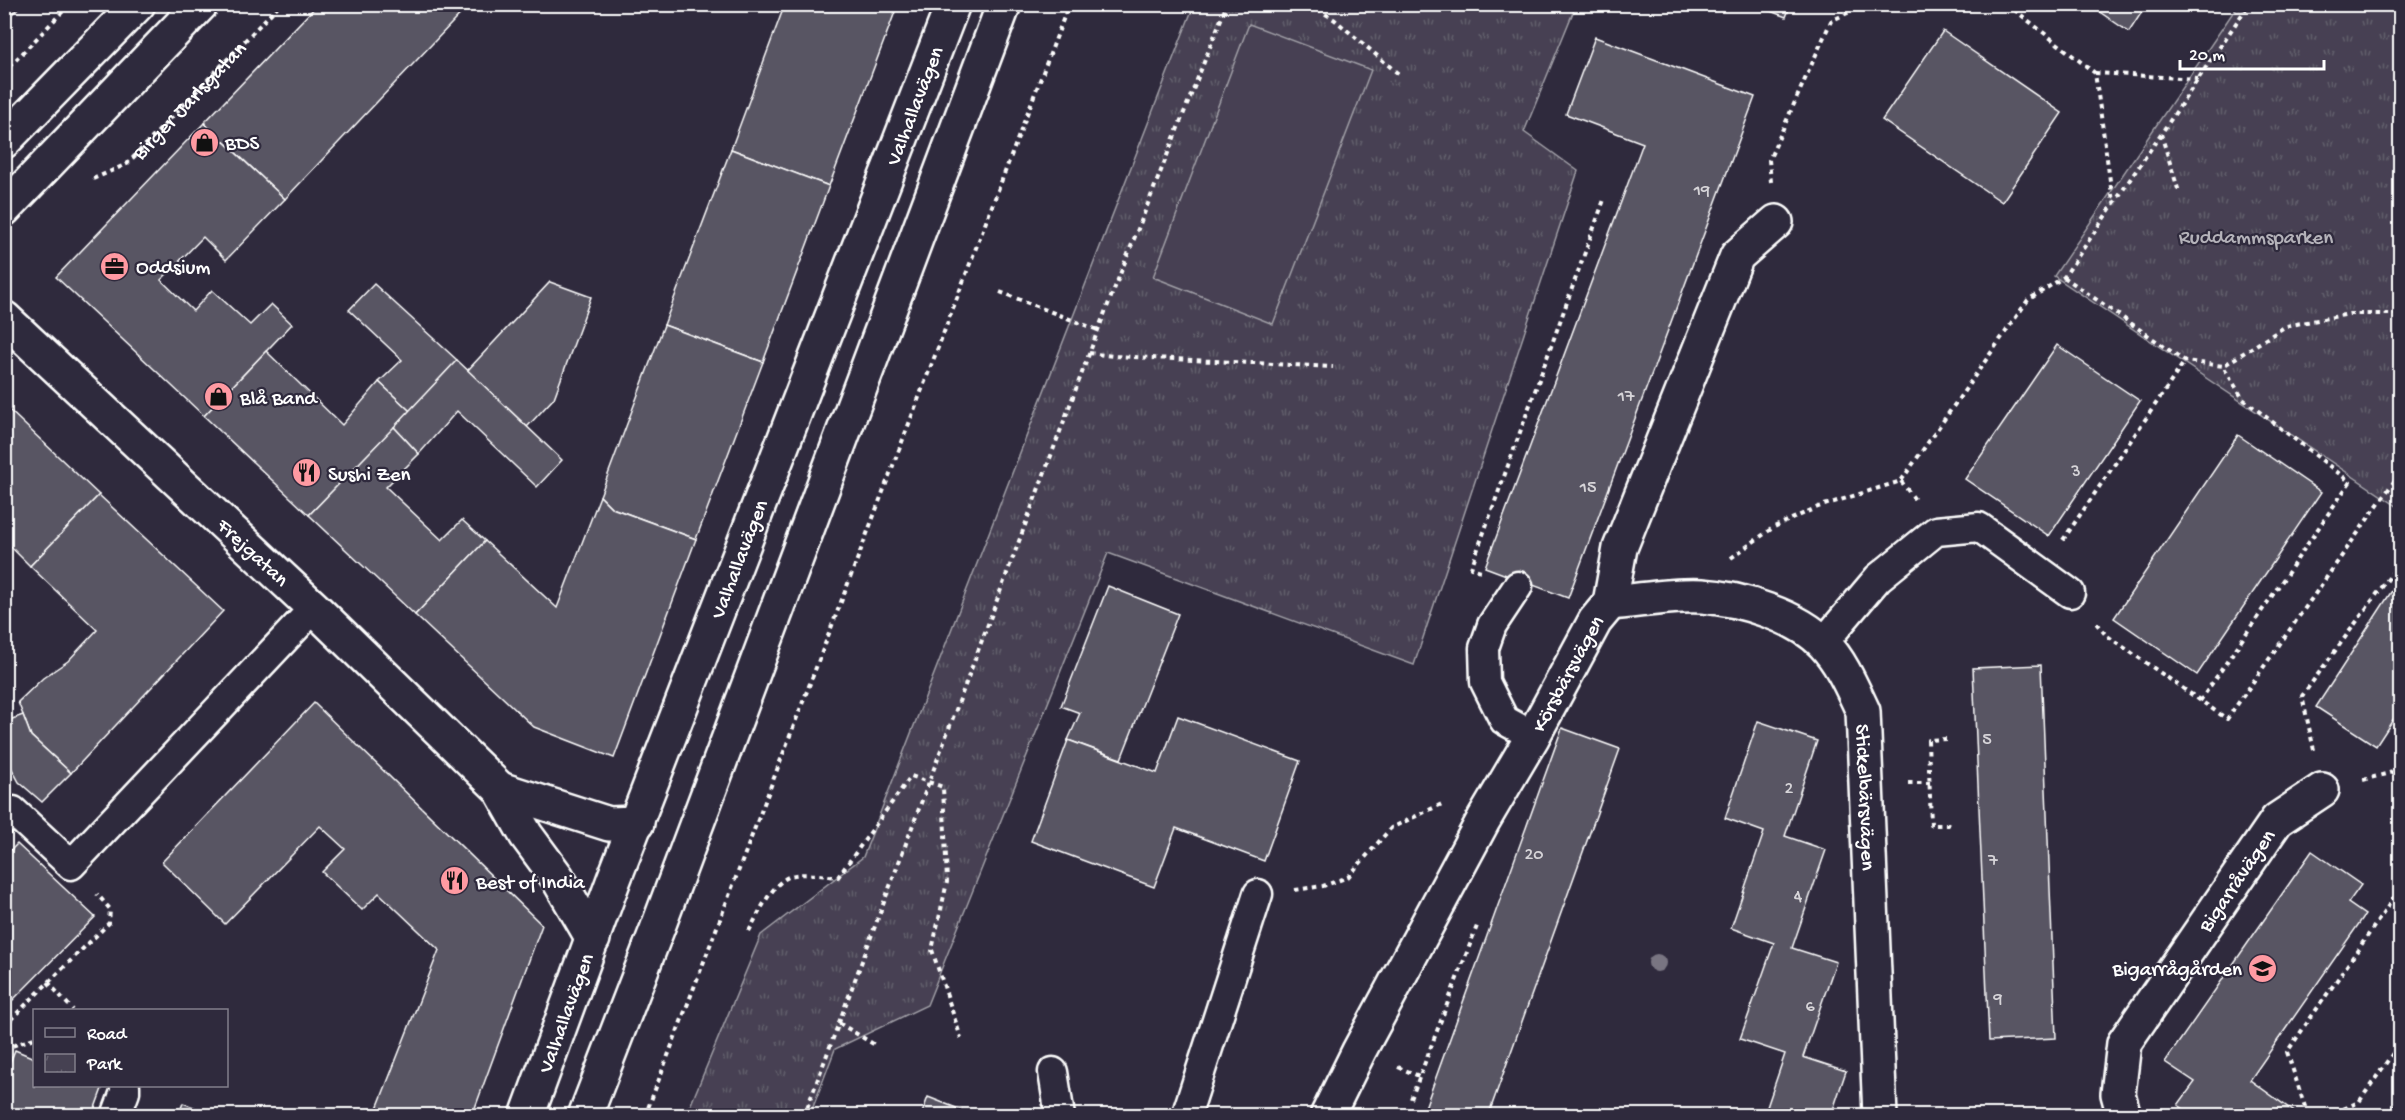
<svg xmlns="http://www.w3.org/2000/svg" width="2405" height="1120" viewBox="0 0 2405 1120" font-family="'Gochi Hand',sans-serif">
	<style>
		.park { fill: url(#park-tufts); stroke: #a2a0a8; stroke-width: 1.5 }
		.garden { fill: #464152; stroke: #a2a0a8; stroke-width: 1.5 }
		.building { fill: #595564; stroke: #fff; stroke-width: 1.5 }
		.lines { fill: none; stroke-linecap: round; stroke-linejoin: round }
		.service-casing { stroke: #fff; stroke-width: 33 }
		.minor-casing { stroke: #fff; stroke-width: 38 }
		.tertiary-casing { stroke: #fff; stroke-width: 38 }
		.secondary-casing { stroke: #fff; stroke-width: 38 }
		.path { stroke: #fff; stroke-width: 4; stroke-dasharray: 4.5 4.5; stroke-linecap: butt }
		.service { stroke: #2f2a3d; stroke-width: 28 }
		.minor { stroke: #2f2a3d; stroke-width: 33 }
		.tertiary { stroke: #2f2a3d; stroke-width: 33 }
		.secondary { stroke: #2f2a3d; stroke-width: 33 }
		.tree { fill: #797582 }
		.labels { text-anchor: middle; stroke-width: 4.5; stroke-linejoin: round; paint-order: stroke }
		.number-label { font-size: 18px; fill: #d6d4d8 }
		.street-label { font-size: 21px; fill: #fff; stroke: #2f2a3d }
		.poi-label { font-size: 21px; fill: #fff; stroke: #2f2a3d; text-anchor: start }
		.park-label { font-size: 21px; fill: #b5b3ba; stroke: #2f2a3d }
	</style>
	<defs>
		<pattern id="park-tufts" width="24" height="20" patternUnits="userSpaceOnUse" patternTransform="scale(1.5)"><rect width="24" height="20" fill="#464152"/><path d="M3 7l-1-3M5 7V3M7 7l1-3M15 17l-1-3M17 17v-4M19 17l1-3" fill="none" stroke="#625e6c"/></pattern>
	</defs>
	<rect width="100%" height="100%" fill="#2f2a3d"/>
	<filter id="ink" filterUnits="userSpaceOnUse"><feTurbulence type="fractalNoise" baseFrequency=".0167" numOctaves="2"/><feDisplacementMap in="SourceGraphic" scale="12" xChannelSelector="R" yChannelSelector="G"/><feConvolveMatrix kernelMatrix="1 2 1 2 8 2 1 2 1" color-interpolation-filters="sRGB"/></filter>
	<g filter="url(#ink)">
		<g class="park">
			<polygon points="1194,5 1576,5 1524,132 1578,171 1414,665 1108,553 927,1005 835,1049 810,1115 686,1116 761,935 863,857"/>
			<polygon points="2238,5 2400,5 2400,508 2054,276"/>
		</g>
		<polygon class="garden" points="1249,24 1371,70 1273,324 1153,277"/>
		<g class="building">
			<polygon points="4,4 22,4 4,22"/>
			<polygon points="318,4 470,4 285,199 204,123"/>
			<polygon points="785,4 898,4 829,186 731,149"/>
			<polygon points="1752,4 1791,4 1786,17"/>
			<polygon points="2088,4 2147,4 2129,32"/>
			<polygon points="1943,31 2062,113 2002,202 1882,120"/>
			<polygon points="1595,37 1755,97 1568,598 1485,567 1643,143 1566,114"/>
			<polygon points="204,123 285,199 226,260 203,237 161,280 193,311 212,290 250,325 271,304 292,324 204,416 56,277"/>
			<polygon points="731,149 829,186 763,362 664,325"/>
			<polygon points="550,282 591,297 554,398 527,427 467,371"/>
			<polygon points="374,284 457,360 410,411 379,382 402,360 349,310"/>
			<polygon points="664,325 763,362 696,539 612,508 600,496"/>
			<polygon points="2057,345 2140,401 2049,536 1965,479"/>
			<polygon points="266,351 342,425 379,382 410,411 309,515 204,416"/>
			<polygon points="457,360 562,460 537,487 457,411 419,454 394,427"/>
			<polygon points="4,405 99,495 30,566 4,540"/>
			<polygon points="394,427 419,454 386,487 442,540 462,520 485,541 415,615 309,515"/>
			<polygon points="2238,435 2321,492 2197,675 2114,618"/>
			<polygon points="99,495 223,611 71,773 31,736 18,702 43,678 68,661 97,630 30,566"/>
			<polygon points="600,496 612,508 696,539 614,758 534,727 415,615 485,541 557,608"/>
			<polygon points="2399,580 2400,709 2376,746 2316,707"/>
			<polygon points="1108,586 1178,614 1121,759 1068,740 1080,713 1061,706"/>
			<polygon points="2041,665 2056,1038 1989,1041 1973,668"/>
			<polygon points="314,703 542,925 472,1116 374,1116 439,950 379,893 362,910 322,872 345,849 320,826 225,924 162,862"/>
			<polygon points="23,715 31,736 71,773 42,802 19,782 4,754 4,722"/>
			<polygon points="1178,716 1300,761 1264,861 1176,828 1154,887 1031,841 1068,740 1157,773"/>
			<polygon points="1758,721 1817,741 1785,836 1826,850 1792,948 1836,962 1803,1057 1846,1071 1831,1116 1764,1116 1785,1054 1740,1039 1774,943 1731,928 1764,832 1725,818"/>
			<polygon points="1562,728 1620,749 1488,1116 1422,1116"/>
			<polygon points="17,844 95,917 4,1009 4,857"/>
			<polygon points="2312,851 2361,885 2348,903 2365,915 2250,1080 2300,1116 2194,1116 2178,1105 2195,1082 2165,1062"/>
			<polygon points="15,1050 34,1058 34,1086 103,1086 92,1116 4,1116 4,1078"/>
			<polygon points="2400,1096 2400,1116 2387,1116"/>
			<polygon points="928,1097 977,1116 921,1116"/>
			<polygon points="183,1103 217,1116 178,1116"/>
		</g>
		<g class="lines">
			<defs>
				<g id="service">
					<polyline points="1518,586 1492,625 1484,648 1485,682 1504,720 1533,736"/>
					<polyline points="1823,643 1878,578 1936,531 1979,527 2070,593"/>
					<polyline points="4,820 13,811 71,865 314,608"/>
					<polyline points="1053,1072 1060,1116"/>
					<polyline points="116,1116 125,1092 125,1086"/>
					<polyline points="1186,1116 1258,894"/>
				</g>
				<g id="minor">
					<path id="s2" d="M 4,318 L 314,608 L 500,789 L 526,835 L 557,877 L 593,939"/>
					<path id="s3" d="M 1610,603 C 1639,601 1673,594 1702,596 C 1738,598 1798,616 1824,644 C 1842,663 1852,688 1863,711 L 1880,1116"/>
					<polyline points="500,789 609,824 637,823"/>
					<path id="s4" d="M 1327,1116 L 1359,1051 L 1484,819 L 1533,736 L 1595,621 L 1610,603 L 1620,548 L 1737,256 L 1776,222"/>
					<path id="s5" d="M 2124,1116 L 2118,1094 L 2124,1043 L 2277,820 L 2322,790"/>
				</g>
				<g id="tertiary">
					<polyline points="4,141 138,4"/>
					<polyline points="4,209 201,4"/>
				</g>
				<g id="secondary">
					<path id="s6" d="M 527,1116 L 614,879 L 953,4"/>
					<polyline points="585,1116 658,927 1004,4"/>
				</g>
			</defs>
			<use href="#service" class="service-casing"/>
			<use href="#minor" class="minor-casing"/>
			<use href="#tertiary" class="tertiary-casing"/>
			<use href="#secondary" class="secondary-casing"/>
			<g class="path">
				<polyline points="1310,4 1335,20 1401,76"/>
				<polyline points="2007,4 2095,73 2113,202"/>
				<polyline points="2095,73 2198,79"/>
				<polyline points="7,75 9,67 70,4"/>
				<polyline points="2161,134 2179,192"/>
				<path id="s1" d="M 93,179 L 127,164 L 280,4"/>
				<polyline points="1771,182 1769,160 1831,21 1866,4"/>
				<polyline points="2064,277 2185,361 2223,366 2286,326 2349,314 2400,314"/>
				<polyline points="1000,292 1098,330"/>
				<polyline points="1089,353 1113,356 1333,367"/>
				<polyline points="1901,481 1915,500"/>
				<polyline points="2063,540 2185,361"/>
				<polyline points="1731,558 1774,527 1818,507 1901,481 2028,300 2064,277 2249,4"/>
				<polyline points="1481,571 1471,568 1605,197"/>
				<polyline points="2096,623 2106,635 2227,719 2400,473"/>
				<polyline points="2200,701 2350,482 2243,399 2223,366"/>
				<polyline points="1946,739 1928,740 1931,825 1953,825"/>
				<polyline points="2314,750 2302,696 2399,564 2400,559"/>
				<polyline points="2393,772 2400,781"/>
				<polyline points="2363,780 2393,772 2400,761"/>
				<polyline points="1908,783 1930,783"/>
				<polyline points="1295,890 1323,886 1348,877 1391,828 1444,803"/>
				<path d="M 749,931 C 758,915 772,882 791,876 C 804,872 824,876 838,877 L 911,776 L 943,787 L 947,882 L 932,950 L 961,1038"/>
				<polyline points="48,982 73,1010"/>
				<polyline points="839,1023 875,1045"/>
				<polyline points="4,1026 109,923 110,909 97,894"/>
				<polyline points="4,1049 34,1038"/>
				<polyline points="1398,1067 1419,1076"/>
				<polyline points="1411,1099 1477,926"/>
				<polyline points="645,1116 1069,4"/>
				<polyline points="804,1116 1098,330 1227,4"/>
				<polyline points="2308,1116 2287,1052 2400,889"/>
				<polyline points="2327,1116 2359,1102 2400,1043"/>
			</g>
			<use href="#service" class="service"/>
			<use href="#minor" class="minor"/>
			<use href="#tertiary" class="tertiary"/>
			<use href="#secondary" class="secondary"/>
		</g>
		<circle class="tree" cx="1657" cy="963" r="9"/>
	</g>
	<defs>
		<symbol id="shop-disc" viewBox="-11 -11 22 22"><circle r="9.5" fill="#ff9aa2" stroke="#2f2a3d"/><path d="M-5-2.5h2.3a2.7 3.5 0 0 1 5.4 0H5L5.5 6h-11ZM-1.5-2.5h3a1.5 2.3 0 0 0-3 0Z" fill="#111"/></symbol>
		<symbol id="office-disc" viewBox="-11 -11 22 22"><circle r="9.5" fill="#ff9aa2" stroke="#2f2a3d"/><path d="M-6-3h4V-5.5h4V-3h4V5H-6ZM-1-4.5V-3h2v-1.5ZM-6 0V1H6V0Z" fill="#111"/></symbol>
		<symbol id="restaurant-disc" viewBox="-11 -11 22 22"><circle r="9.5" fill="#ff9aa2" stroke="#2f2a3d"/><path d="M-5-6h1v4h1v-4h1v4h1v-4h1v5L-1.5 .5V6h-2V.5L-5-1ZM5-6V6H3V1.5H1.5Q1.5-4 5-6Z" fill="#111"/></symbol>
		<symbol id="school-disc" viewBox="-11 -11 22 22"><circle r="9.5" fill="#ff9aa2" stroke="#2f2a3d"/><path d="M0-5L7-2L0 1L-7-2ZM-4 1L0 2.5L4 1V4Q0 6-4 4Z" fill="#111"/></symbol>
	</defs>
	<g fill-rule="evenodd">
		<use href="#shop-disc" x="188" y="126" width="33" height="33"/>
		<use href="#office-disc" x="98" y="250" width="33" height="33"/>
		<use href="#shop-disc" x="202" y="380" width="33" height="33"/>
		<use href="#restaurant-disc" x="290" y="456" width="33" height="33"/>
		<use href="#restaurant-disc" x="438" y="864" width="33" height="33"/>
		<use href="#school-disc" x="2246" y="952" width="33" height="33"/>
	</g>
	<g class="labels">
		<g class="number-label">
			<text x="1702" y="195">19</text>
			<text x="1626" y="401">17</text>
			<text x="2076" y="476">3</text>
			<text x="1588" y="492">15</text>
			<text x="1987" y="744">5</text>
			<text x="1789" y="793">2</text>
			<text x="1534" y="859">20</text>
			<text x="1993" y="865">7</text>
			<text x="1798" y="901">4</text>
			<text x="1998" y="1003">9</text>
			<text x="1810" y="1011">6</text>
		</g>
		<g class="street-label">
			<text dy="7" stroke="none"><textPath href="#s1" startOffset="126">Birger Jarlsgatan</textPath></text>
			<text dy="7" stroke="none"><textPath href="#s6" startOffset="1082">Valhallavägen</textPath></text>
			<text dy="7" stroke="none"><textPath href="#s2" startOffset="342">Frejgatan</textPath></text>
			<text dy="7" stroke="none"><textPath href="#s6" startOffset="596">Valhallavägen</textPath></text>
			<text dy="7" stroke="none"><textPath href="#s4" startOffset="504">Körsbärsvägen</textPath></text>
			<text dy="7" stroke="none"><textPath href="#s3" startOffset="390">Stickelbärsvägen</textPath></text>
			<text dy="7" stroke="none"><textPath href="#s5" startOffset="272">Bigarråvägen</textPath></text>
			<text dy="7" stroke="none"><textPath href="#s6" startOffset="110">Valhallavägen</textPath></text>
		</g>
		<g class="poi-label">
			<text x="225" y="149">BDS</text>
			<text x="136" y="273">Oddsium</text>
			<text x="240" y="404">Blå Band</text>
			<text x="328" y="480">Sushi Zen</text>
			<text x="476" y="888">Best of India</text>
			<text x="2242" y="975" text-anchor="end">Bigarrågården</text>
		</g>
		<g class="park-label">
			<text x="2256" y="243">Ruddammsparken</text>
		</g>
	</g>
	<rect width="2405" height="1120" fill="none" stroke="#2f2a3d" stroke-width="24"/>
	<rect x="12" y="12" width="2381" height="1096" fill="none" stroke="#fff" stroke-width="2" filter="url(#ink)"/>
	<rect x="33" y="1009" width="195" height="78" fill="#2f2a3d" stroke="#827f8b" stroke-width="1.5"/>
	<rect x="45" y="1028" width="30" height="9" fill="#2f2a3d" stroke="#827f8b" stroke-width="1.5"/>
	<text x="87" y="1039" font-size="18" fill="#ffffff">Road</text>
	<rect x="45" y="1054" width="30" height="18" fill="url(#park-tufts)" stroke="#827f8b" stroke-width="1.5"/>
	<text x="87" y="1069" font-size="18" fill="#ffffff">Park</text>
	<path d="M2180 60v9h144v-9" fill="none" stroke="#ffffff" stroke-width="3"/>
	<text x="2189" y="60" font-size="18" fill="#ffffff" stroke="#2f2a3d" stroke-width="4.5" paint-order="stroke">20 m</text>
</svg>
